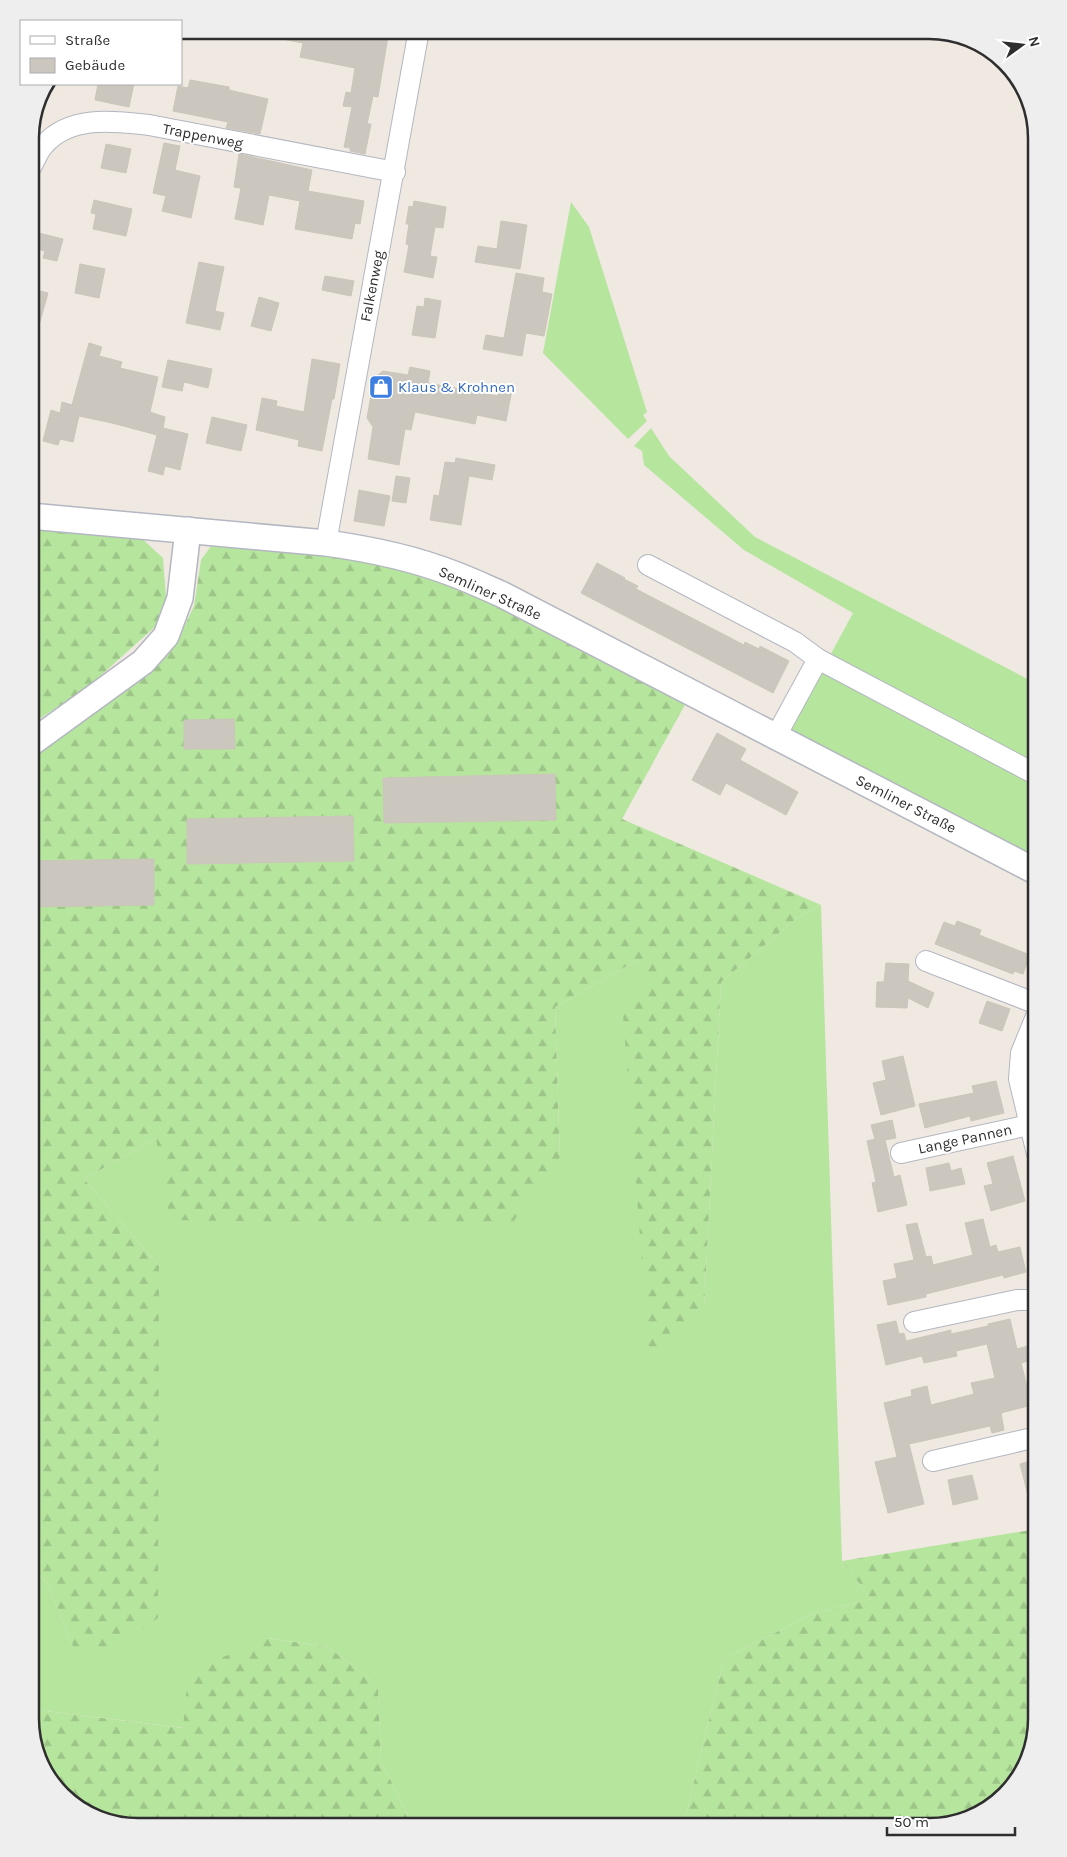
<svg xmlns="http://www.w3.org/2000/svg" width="1067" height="1857" viewBox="0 0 1067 1857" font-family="Karla,sans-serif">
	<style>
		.grass { fill: #b6e59e }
		.forest { fill: url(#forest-firs) }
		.building { fill: #cbc7bf; stroke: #cbc5ba }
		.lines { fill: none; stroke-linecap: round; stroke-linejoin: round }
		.minor-casing { stroke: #b4b7c1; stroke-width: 22 }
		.tertiary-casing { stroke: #b4b7c1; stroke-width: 28 }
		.minor { stroke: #fff; stroke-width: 20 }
		.tertiary { stroke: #fff; stroke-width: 25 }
		.labels { text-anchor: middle; stroke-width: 4; stroke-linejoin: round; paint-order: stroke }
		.street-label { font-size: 15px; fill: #2e2e2e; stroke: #fff }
		.shop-label { font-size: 15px; fill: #366cbe; stroke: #fff; text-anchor: start }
		.rim { fill: none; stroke: #2e2e2e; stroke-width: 2.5 }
	</style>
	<defs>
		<pattern id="forest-firs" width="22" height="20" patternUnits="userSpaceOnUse" patternTransform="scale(1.25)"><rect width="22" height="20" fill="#b6e59e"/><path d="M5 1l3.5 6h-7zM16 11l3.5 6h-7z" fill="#9dc588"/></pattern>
	</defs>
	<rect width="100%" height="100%" fill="#efe9e1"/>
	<g class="grass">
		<polygon points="571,202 589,227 647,412 643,415 647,421 628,439 543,353"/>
		<polygon points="651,428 669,456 755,537 1037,684 1037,863 787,735 853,613 744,550 644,465 642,451 634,446"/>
		<polygon points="821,905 842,1561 871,1599 812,1614 724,1659 683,1827 414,1827 381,1761 378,1685 328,1647 268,1638 184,1728 30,1709 30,1571 47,1582 76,1654 159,1266 84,1179 156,1138 560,1157 555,1007 636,961 658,982 704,1309 721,982 796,919"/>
	</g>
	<g class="forest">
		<polygon points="30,526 138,535 163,558 166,597 157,625 88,687 30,725"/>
		<polygon points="220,542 331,552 452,583 687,701 622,819 821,905 796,919 721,982 704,1309 650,1367 623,1015 657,982 636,961 555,1007 560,1157 510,1226 170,1220 156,1138 84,1179 159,1266 158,1618 110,1649 76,1654 47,1582 30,1571 30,758 151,672 178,640 194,606 201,560 211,546"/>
		<polygon points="1037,1529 1037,1720 1019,1779 977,1816 929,1827 683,1827 724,1659 812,1614 871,1599 842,1561"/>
		<polygon points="268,1638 328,1647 378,1685 381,1761 414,1827 131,1827 78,1809 41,1767 30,1719 30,1709 183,1728 188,1672"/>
	</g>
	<g class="building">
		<polygon points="273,30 389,30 378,97 373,96 367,124 371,124 365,154 350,151 350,148 344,147 352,107 343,106 346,92 351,93 355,68 300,57 303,43 272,37"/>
		<polygon points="190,80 229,87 229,90 268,99 260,134 226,128 228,122 173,111 178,86 188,88"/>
		<polygon points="98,84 134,84 129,107 95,100"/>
		<polygon points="164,143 180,146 175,170 200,176 191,218 162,211 166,196 153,193"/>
		<polygon points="106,144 131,149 126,173 101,168"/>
		<polygon points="239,154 312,170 308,191 364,201 360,224 355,223 352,239 295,229 300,201 269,195 263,225 235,219 241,188 234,187"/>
		<polygon points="94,200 132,209 126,236 93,229 96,214 91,213"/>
		<polygon points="414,201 446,207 443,228 435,227 430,256 437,257 433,278 404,272 409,245 406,244 409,224 406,224 409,206 413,207"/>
		<polygon points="501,221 527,225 520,269 475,262 478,246 497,249"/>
		<polygon points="30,231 63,239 57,261 43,258 45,251 30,247"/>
		<polygon points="199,262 224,267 215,311 224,313 220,330 186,323"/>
		<polygon points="80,264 105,269 99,298 75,293"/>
		<polygon points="516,273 544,278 542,292 552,294 544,336 526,333 522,356 483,349 486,335 504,338"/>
		<polygon points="325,276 354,281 351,296 322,290"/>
		<polygon points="32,289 48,293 34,343 30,342 30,297"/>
		<polygon points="259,297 279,303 271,331 251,326"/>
		<polygon points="425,298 441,301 435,338 412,335 417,306 424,307"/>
		<polygon points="89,343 102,347 99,356 122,362 120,368 158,377 150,412 165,417 163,428 188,434 180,470 165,466 163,475 148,471 157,435 112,423 79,416 73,442 60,439 58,445 43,441 51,410 60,413 62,402 72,405"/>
		<polygon points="312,359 340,364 334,399 332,399 322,451 298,446 299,440 256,430 262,398 277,401 276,406 304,412"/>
		<polygon points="168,360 212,369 208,388 184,382 182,391 162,387"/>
		<polygon points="410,367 430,371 428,383 498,396 500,388 512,390 506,421 477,415 475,424 415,412 411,430 405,429 399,465 368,459 373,427 367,418 374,378 383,371 408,375"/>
		<polygon points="212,417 247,425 241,451 206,443"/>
		<polygon points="456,458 495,465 492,480 469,476 461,525 430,520 434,495 439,496 445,462 455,463"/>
		<polygon points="396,476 410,478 406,503 392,501"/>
		<polygon points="359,490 390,496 384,526 354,521"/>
		<polygon points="597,563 625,578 624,579 638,586 636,589 744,645 745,642 759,649 760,646 789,661 773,693 581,593"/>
		<polygon points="234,719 235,749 184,749 184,720"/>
		<polygon points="717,733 746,749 740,760 798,792 786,815 726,783 720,795 692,780"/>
		<polygon points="555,774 556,820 384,823 383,778"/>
		<polygon points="353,816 354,861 187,864 187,819"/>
		<polygon points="154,859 154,905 30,907 30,861"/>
		<polygon points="957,921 981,930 979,935 1030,955 1023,974 1014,971 1013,974 935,944 944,922 955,926"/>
		<polygon points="886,963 909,964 908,981 934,993 928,1008 908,998 907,1008 876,1007 877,982 884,982"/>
		<polygon points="987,1001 1010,1009 1002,1031 979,1023"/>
		<polygon points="903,1056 915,1106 881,1115 873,1083 886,1080 882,1061"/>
		<polygon points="996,1081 1004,1113 971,1121 970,1116 925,1128 919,1104 974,1093 972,1086"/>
		<polygon points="892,1120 896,1138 885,1140 894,1177 900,1175 907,1205 878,1212 872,1183 876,1182 867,1141 875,1139 871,1125"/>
		<polygon points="1013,1156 1025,1201 991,1211 984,1186 993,1184 987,1163"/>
		<polygon points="949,1163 951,1171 961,1168 965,1184 930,1191 926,1168"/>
		<polygon points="983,1219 990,1247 996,1245 998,1252 1020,1247 1026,1272 1004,1278 1003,1275 926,1294 926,1297 888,1305 883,1281 897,1278 894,1264 914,1260 906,1225 917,1223 926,1257 931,1256 933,1265 973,1255 965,1223"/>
		<polygon points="1010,1319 1017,1349 1028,1346 1032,1360 1021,1363 1032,1405 1001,1413 1004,1430 992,1433 990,1426 909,1444 924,1504 888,1513 875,1462 897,1457 884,1403 912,1396 911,1390 927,1386 931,1405 974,1394 971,1383 995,1378 987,1344 956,1351 957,1356 924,1363 922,1356 886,1365 877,1325 896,1321 899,1334 904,1333 906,1341 951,1330 951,1334 988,1326 988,1324"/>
		<polygon points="1037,1459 1037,1510 1032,1511 1020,1464"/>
		<polygon points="972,1475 978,1499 953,1505 948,1480"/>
	</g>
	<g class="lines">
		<defs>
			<g id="minor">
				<path d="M 30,169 C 35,161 38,151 44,145 C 70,115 114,121 149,125 L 395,172"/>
				<polyline points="326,543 419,30"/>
				<polyline points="648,565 795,642 818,659 1037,775"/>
				<polyline points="776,736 818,659"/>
				<polyline points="926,961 1037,1004"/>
				<polyline points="901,1153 1029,1125"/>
				<polyline points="1037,1154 1019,1079 1021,1053 1037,1014"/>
				<polyline points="914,1322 1017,1300 1037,1300"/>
				<polyline points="933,1461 1037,1437"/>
			</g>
			<g id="tertiary">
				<path d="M 30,516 L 326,543 C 370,549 413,558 454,574 C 470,580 485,587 501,594 L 1037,872"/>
				<polyline points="30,744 143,662 166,636 180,598 188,530"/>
			</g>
		</defs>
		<use href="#minor" class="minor-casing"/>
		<use href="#tertiary" class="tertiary-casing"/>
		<use href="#minor" class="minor"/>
		<use href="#tertiary" class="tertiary"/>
	</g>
	<defs>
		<symbol id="shop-square" viewBox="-11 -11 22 22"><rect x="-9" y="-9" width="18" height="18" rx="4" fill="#3f7fe0" stroke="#fff"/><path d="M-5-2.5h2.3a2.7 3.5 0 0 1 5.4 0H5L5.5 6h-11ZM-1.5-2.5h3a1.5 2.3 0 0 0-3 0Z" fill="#fff"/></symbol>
	</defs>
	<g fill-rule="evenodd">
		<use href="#shop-square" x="367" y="373" width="28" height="28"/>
	</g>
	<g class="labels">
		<g class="street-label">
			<text transform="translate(203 136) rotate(11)" y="5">Trappenweg</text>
			<text transform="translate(372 286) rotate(-79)" y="5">Falkenweg</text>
			<text transform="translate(490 593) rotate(24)" y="5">Semliner Straße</text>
			<text transform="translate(906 804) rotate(27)" y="5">Semliner Straße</text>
			<text transform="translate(965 1139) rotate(-12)" y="5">Lange Pannen</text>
		</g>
		<g class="shop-label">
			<text x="398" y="392">Klaus &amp; Krohnen</text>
		</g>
	</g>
	<path d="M0 0H1067V1857H0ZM138 39H929A99 99 0 0 1 1028 138V1719A99 99 0 0 1 929 1818H138A99 99 0 0 1 39 1719V138A99 99 0 0 1 138 39Z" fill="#eee" fill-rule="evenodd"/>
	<path class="rim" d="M138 39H929A99 99 0 0 1 1028 138V1719A99 99 0 0 1 929 1818H138A99 99 0 0 1 39 1719V138A99 99 0 0 1 138 39Z"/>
	<rect x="20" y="20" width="162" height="65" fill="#ffffff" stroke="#ababab"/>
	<rect x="30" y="36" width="25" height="8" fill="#ffffff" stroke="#ababab"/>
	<text x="65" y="45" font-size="15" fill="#2e2e2e">Straße</text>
	<rect x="30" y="58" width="25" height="15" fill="#cbc7bf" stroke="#ababab"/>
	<text x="65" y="70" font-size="15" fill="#2e2e2e">Gebäude</text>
	<g transform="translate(1022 45) rotate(75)" stroke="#ffffff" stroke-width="4" paint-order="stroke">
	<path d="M0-4L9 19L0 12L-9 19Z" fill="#2e2e2e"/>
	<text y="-8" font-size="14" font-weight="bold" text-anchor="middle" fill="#2e2e2e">N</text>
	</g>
	<path d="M887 1827v8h128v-8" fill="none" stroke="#2e2e2e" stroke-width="2.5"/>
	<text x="894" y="1827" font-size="15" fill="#2e2e2e" stroke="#ffffff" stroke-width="4" paint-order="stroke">50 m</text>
</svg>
